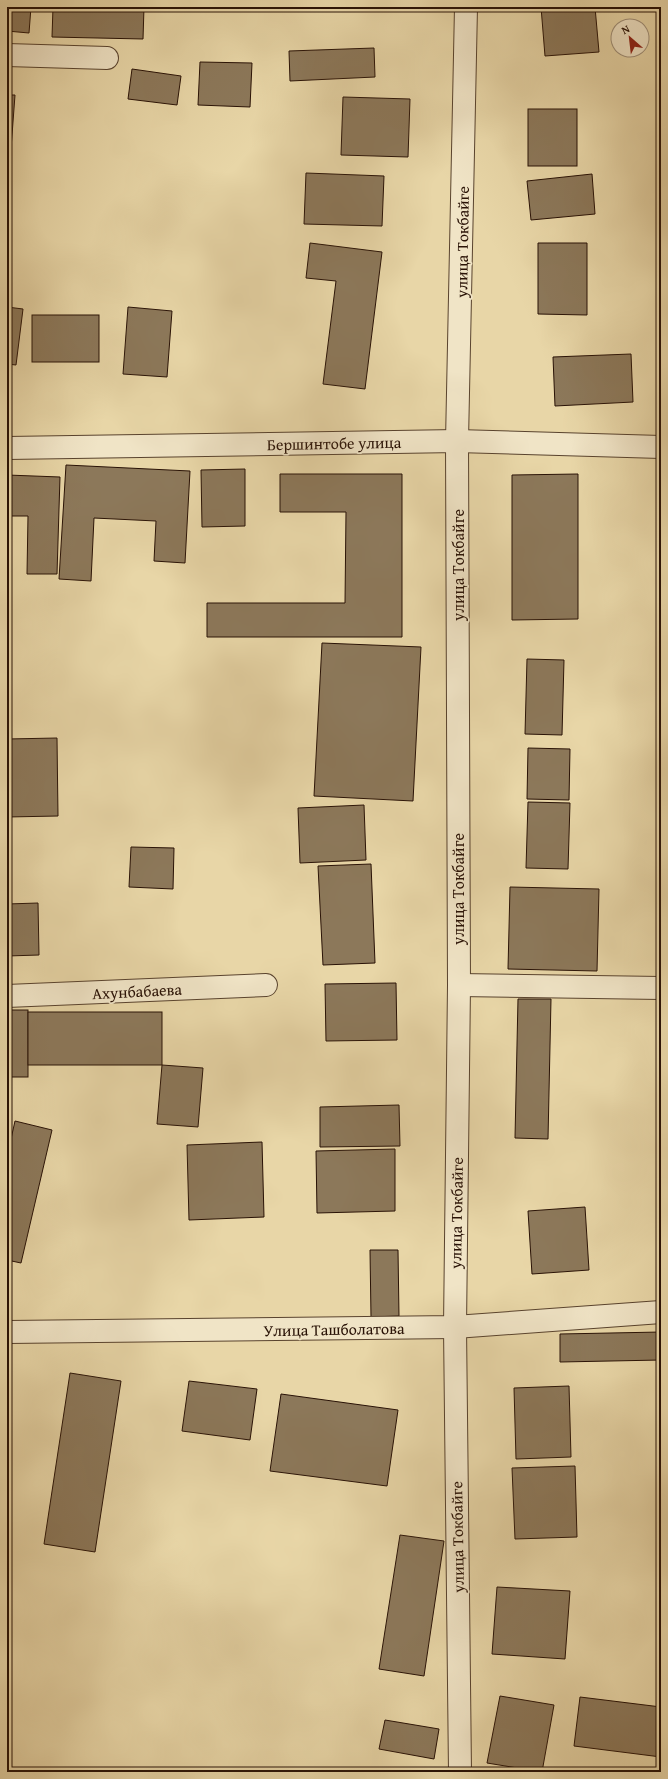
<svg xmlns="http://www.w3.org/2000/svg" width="668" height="1779" viewBox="0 0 668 1779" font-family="'Gentium Book Plus',serif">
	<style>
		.building { fill: #8c785a; stroke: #291206 }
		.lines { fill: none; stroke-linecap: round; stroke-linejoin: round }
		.minor-casing { stroke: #59432e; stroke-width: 24 }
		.minor { stroke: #f0e4c6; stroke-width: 22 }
		.labels { text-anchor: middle; stroke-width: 3.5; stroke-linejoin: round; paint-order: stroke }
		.street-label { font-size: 16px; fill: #291206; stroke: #f0e4c6 }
	</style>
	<rect width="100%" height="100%" fill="#e8d6a7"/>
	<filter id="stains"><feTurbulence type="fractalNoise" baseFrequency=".005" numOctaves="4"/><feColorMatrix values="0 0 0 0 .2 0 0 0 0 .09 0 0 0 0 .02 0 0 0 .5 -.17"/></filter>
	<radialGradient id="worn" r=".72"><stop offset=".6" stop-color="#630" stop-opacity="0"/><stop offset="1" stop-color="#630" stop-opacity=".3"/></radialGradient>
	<g class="building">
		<polygon points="7,7 31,7 29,33 7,31"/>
		<polygon points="53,7 144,7 143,39 52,37"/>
		<polygon points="541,7 595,7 599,52 545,56"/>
		<polygon points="374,48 375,77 290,81 289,51"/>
		<polygon points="200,62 252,63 250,107 198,105"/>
		<polygon points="132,69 181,76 177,105 128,99"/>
		<polygon points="7,95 15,95 10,162 7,162"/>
		<polygon points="343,97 410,99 408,157 341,155"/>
		<rect x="528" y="109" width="49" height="57"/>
		<polygon points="306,173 384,176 382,226 304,224"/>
		<polygon points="592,174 595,214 531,220 527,181"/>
		<polygon points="310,243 382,252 365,389 323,384 336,281 306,278"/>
		<polygon points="538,243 587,243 587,315 538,314"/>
		<polygon points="7,307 23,309 16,365 7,364"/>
		<polygon points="128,307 172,311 167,377 123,374"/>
		<rect x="32" y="315" width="67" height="47"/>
		<polygon points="631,354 633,402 555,406 553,357"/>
		<polygon points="66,465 190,471 185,563 154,561 156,521 94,518 91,581 59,579"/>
		<polygon points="245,469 245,526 202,527 201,470"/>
		<polygon points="280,474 402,474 402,637 207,637 207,603 345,603 346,512 280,512"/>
		<polygon points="578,474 578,619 512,620 512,475"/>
		<polygon points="7,475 60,477 57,574 27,574 28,516 7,516"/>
		<polygon points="322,643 421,647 413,801 314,796"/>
		<polygon points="527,659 564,660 562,735 525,734"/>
		<polygon points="57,738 58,816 7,817 7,739"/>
		<polygon points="528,748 570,749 569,800 527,799"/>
		<polygon points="528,802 570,803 568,869 526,868"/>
		<polygon points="364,805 366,860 300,863 298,808"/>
		<polygon points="131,847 174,848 173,889 129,887"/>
		<polygon points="371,864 375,963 323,965 318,866"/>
		<polygon points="510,887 599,889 597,971 508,969"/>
		<polygon points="38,903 39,955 7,956 7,904"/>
		<polygon points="396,983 397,1040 326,1041 325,984"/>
		<polygon points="518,999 551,999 548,1139 515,1138"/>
		<rect x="7" y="1010" width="21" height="67"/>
		<rect x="28" y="1012" width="134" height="53"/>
		<polygon points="162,1065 203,1068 198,1127 157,1124"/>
		<polygon points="399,1105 400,1146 320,1147 320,1107"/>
		<polygon points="15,1121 52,1130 21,1263 7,1260 7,1157"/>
		<polygon points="262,1142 264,1217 189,1220 187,1145"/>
		<polygon points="395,1149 395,1211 317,1213 316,1151"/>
		<polygon points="585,1207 589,1270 532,1274 528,1211"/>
		<polygon points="370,1250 398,1250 399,1316 371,1317"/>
		<polygon points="661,1332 661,1360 560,1362 560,1334"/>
		<polygon points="70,1373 121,1381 95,1552 44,1544"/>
		<polygon points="189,1381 257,1389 250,1440 182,1431"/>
		<polygon points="569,1386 571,1457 516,1459 514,1388"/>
		<polygon points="281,1394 398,1410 387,1486 270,1471"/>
		<polygon points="575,1466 577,1537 515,1539 512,1468"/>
		<polygon points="400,1535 444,1541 424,1676 379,1669"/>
		<polygon points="497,1587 570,1591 565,1659 492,1654"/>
		<polygon points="500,1696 554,1705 542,1772 487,1763"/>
		<polygon points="580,1697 661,1707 661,1757 574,1746"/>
		<polygon points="385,1720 439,1729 434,1759 379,1749"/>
	</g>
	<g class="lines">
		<defs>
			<g id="minor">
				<polyline points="7,55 107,58"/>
				<polyline points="7,448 457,441 661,447"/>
				<polyline points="459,985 661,988"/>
				<polyline points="7,996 266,985"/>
				<polyline points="7,1332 455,1327 661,1312"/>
				<polyline points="460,1772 455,1327 459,985 457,441 466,7"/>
			</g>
		</defs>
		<use href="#minor" class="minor-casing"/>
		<use href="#minor" class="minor"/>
	</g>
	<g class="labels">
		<g class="street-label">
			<text transform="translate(462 242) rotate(-89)" y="6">улица Токбайге</text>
			<text transform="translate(334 443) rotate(-1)" y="6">Бершинтобе улица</text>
			<text transform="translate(458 565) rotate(-90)" y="6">улица Токбайге</text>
			<text transform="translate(458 889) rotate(-90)" y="6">улица Токбайге</text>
			<text transform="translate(137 991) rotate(-3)" y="6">Ахунбабаева</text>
			<text transform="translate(456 1213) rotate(-89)" y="6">улица Токбайге</text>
			<text transform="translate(334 1329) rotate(-1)" y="6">Улица Ташболатова</text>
			<text transform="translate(457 1537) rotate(-91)" y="6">улица Токбайге</text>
		</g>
	</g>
	<rect width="668" height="1779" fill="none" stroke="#e8d6a7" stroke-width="24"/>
	<rect x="8" y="8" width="652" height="1763" fill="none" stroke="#291206" stroke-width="2"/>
	<rect x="12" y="12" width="644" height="1755" fill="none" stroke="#291206"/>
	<g transform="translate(630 38) rotate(332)"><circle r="19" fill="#f0e4c6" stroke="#a09079"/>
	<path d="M0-3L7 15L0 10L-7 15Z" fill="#8f2418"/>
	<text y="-6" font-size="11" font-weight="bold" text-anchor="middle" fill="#291206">N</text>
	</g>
	<rect width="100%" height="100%" filter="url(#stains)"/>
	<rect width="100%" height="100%" fill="url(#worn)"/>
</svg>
